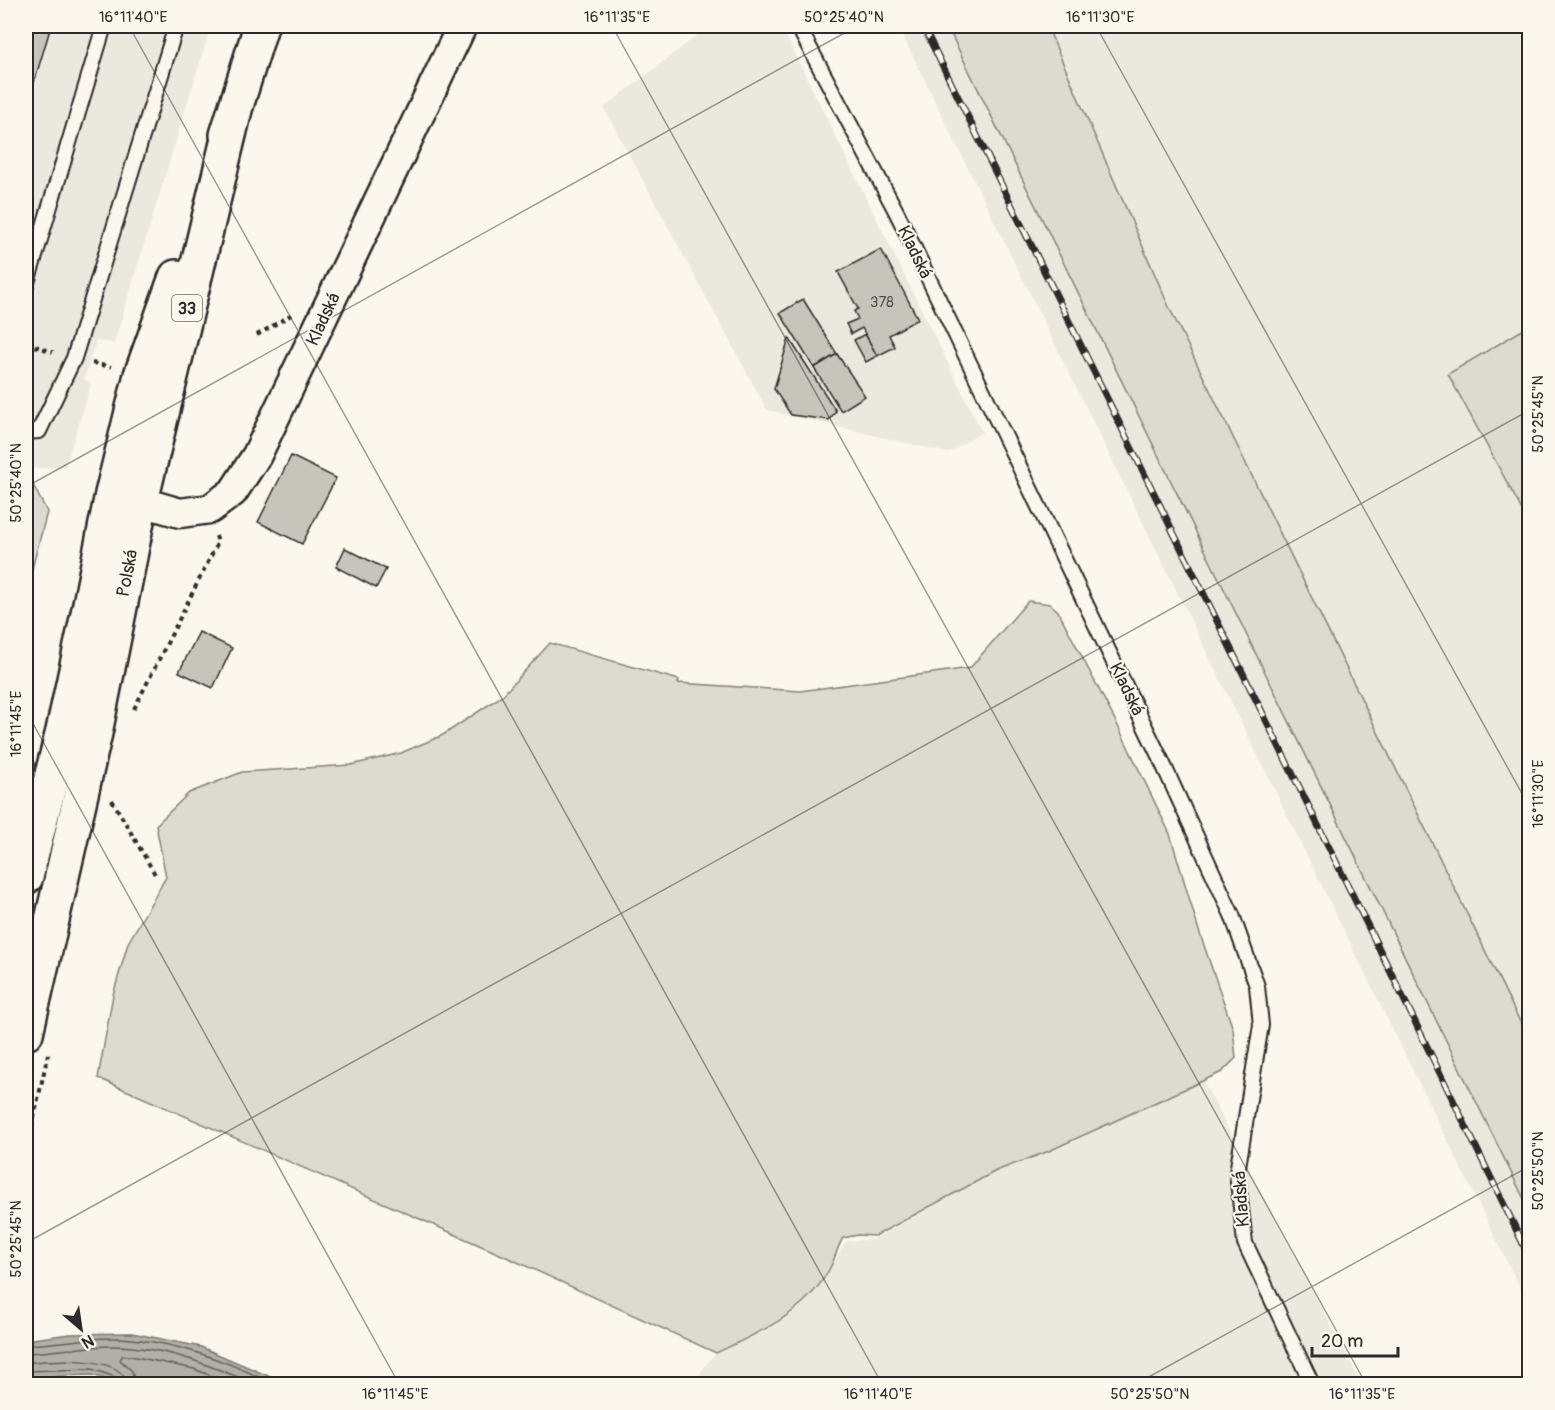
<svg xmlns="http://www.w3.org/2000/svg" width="1555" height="1410" viewBox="0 0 1555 1410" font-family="Pangolin,sans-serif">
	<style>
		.built { fill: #ebe8de }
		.green { fill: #dddad0; stroke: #84827e; stroke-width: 1.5 }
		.water { fill: #b1afa7; stroke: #7b7a75; stroke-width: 1.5 }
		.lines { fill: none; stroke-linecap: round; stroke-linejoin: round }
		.shore { stroke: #61605d; stroke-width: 1.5 }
		.building { fill: #c7c4bc; stroke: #2b2b2b; stroke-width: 1.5 }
		.service-casing { stroke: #2b2b2b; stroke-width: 18 }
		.minor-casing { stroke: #2b2b2b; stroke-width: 33 }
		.primary-casing { stroke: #2b2b2b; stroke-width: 38 }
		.path { stroke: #2b2b2b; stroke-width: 4; stroke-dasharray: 4.5 4.5; stroke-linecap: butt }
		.service { stroke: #fbf7ec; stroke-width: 14 }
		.minor { stroke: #fbf7ec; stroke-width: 28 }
		.primary { stroke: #fbf7ec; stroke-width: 33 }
		.rail-casing { stroke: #2b2b2b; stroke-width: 7 }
		.rail { stroke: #fbf7ec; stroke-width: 4.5; stroke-dasharray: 14; stroke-linecap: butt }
		.ticks { fill: none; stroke: #2b2b2b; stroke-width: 1.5; stroke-opacity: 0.45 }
		.labels { text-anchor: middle; stroke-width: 4.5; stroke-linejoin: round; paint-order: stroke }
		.number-label { font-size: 15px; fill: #52514f }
		.shield { fill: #fbf7ec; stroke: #696865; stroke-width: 1.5 }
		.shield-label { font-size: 16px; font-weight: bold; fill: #2b2b2b }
		.street-label { font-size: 18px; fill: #2b2b2b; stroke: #fbf7ec }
		.neatline { fill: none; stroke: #2b2b2b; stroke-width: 2 }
		.ticks-label { font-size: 15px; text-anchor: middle; fill: #2b2b2b }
	</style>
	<rect width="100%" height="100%" fill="#fbf7ec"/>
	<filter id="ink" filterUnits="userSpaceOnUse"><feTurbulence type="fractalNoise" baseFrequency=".0167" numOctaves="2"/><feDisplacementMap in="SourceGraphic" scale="12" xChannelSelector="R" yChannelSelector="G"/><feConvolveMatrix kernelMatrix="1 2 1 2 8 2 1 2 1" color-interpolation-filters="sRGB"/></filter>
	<g filter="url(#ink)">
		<g class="built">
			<polygon points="26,26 211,26 114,343 96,341 84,379 91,385 65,467 26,469"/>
			<polygon points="709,26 781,26 982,432 948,453 767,410 604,108"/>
			<polygon points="898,26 947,26 1417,977 1529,1209 1529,1306"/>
			<polygon points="1047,26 1529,26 1529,326 1448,375 1529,523 1529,1040 1169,307"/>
			<polygon points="1203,1081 1362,1384 695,1384 703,1368 716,1353 763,1332 784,1320 812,1294 831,1268 846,1241 874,1239 996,1171 1066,1146 1126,1115"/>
		</g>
		<g class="green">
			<polygon points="947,26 1047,26 1169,307 1529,1040 1529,1209"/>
			<polygon points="1529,326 1529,523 1448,374"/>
			<polygon points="26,481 31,481 47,512 26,592"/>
			<path d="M 1028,601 L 1050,604 L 1058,611 L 1116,722 L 1170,834 L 1199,931 L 1233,1029 L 1236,1058 L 1222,1072 L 1049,1151 L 996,1171 L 875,1236 L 858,1235 L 843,1238 C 838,1246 836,1255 832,1264 C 809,1312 761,1332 716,1353 L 502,1255 L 98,1078 L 113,995 L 128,943 L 166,877 L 156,825 L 189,793 L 242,772 L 351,765 L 401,753 L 443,735 L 502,696 L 550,643 L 679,680 L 678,683 L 800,691 L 970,668 Z"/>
		</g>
		<polygon class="water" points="132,1333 201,1347 287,1384 122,1384 92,1375 26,1377 26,1340 70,1334"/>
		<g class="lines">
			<g class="shore">
				<path d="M 26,1345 C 61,1344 96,1335 132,1339 C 181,1344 230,1362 273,1384"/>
				<path d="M 26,1353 C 61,1352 96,1343 132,1347 C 176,1351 215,1368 255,1384"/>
				<path d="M 26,1363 C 47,1360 125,1354 126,1384"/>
				<polyline points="26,1371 92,1369 115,1377 119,1384"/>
				<polyline points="135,1384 132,1371 120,1360 122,1356 131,1356 194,1369 232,1384"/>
			</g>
		</g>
		<g class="building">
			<polygon points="26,26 51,26 26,109"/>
			<polygon points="881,249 918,319 889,335 895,347 877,356 862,328 851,334 846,324 858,319 854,311 858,309 838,272"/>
			<polygon points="803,299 837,354 814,368 780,313"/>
			<polygon points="865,334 877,356 866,362 854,340"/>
			<polygon points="789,338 836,411 829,420 791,415 774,389"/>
			<polygon points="837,354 865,396 841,411 814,368"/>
			<polygon points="291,456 336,478 302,544 258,522"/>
			<polygon points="345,548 386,569 376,588 336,567"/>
			<polygon points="199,632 232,648 213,688 179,672"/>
		</g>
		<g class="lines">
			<defs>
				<g id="service">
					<polyline points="798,26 897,213 1163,764 1232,915 1257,986 1261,1025 1237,1173 1245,1243 1312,1384"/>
					<polyline points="26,286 104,26"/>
					<polyline points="26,432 39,431 74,358 176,26"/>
				</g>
				<polyline id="minor" points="118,495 180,513 210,509 233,492 257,455 462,26"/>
				<g id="primary">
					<polyline points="227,135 261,26"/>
					<polyline points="26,877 63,731 89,609 112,494 141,375 176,277"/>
					<polyline points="26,1033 95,733 141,501 234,114"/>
				</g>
			</defs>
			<use href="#service" class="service-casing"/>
			<use href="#minor" class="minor-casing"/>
			<use href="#primary" class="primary-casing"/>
			<g class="path">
				<polyline points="257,335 291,315"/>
				<polyline points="26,343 53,352"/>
				<polyline points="92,363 111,367"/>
				<polyline points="134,709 218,542 216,536"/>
				<polyline points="112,800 156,876"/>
				<polyline points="26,1154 48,1054"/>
			</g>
			<use href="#service" class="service"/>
			<use href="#minor" class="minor"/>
			<use href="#primary" class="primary"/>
			<defs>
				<polyline id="rail" points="923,26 1398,987 1530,1258"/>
			</defs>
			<use href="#rail" class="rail-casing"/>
			<use href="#rail" class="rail"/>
		</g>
	</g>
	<path class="ticks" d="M 129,26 L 882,1384M 612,26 L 1366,1384M 1096,26 L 1530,808M 26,487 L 857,26M 26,711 L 399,1384M 26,1243 L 1530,410M 1136,1384 L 1530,1166"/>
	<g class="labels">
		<g class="number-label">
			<text x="882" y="307">378</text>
		</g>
		<rect class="shield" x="172" y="295" width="30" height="26" rx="4.5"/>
		<g class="shield-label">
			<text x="187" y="314">33</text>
		</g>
		<g class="street-label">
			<text transform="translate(915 252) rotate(64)" y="6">Kladská</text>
			<text transform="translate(323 319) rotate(-65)" y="6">Kladská</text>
			<text transform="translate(127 573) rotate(-79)" y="6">Polská</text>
			<text transform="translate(1127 689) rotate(64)" y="6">Kladská</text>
			<text transform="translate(1241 1199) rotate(-94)" y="6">Kladská</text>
		</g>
	</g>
	<rect width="1555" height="1410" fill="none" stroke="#fbf7ec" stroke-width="66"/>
	<g transform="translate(81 1329) rotate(151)" stroke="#fbf7ec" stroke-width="4.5" paint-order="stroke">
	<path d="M0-4.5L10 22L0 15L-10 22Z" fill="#2b2b2b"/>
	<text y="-9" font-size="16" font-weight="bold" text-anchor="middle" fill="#2b2b2b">N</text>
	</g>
	<path d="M1312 1347v9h86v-9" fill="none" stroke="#2b2b2b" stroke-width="3"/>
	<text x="1321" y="1347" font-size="18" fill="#2b2b2b" stroke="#fbf7ec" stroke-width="4.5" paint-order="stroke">20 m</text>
	<rect x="33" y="33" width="1489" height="1344" class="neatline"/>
	<g class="ticks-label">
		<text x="133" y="22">16°11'40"E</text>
		<text x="617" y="22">16°11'35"E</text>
		<text x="844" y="22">50°25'40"N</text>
		<text x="1100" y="22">16°11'30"E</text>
		<text transform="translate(1538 414) rotate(-90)" y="5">50°25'45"N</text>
		<text transform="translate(16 483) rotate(-90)" y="5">50°25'40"N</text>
		<text transform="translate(16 724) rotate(-90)" y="5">16°11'45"E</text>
		<text transform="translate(1538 794) rotate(-90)" y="5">16°11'30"E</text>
		<text transform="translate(1538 1171) rotate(-90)" y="5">50°25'50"N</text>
		<text transform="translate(16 1239) rotate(-90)" y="5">50°25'45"N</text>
		<text x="395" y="1399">16°11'45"E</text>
		<text x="878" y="1399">16°11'40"E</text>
		<text x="1150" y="1399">50°25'50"N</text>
		<text x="1362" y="1399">16°11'35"E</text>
	</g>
</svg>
